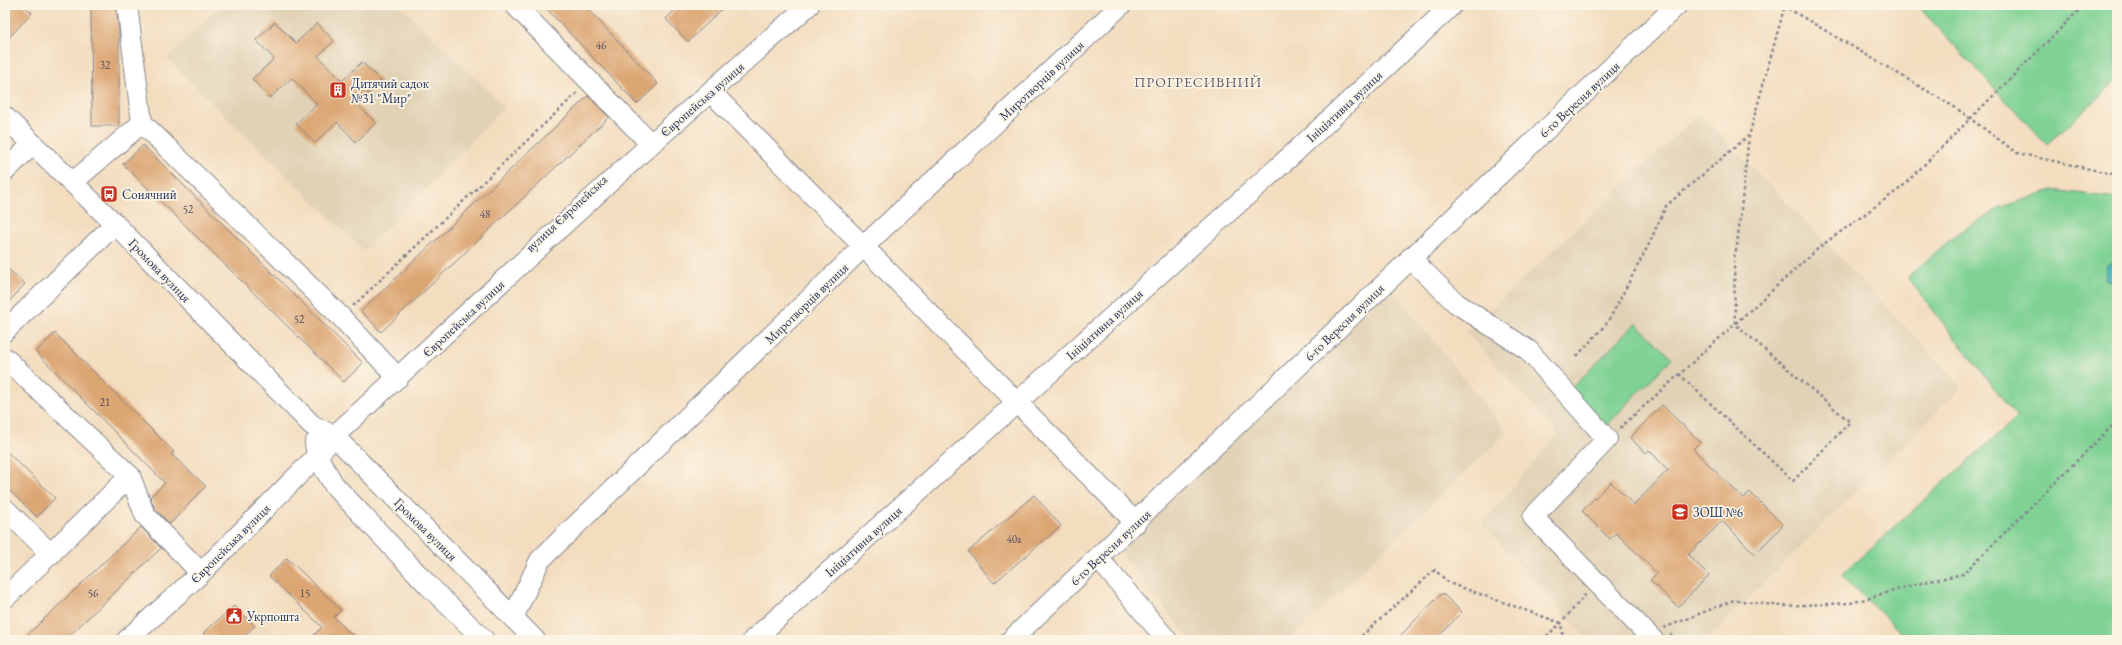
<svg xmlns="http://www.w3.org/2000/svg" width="2122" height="645" viewBox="0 0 2122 645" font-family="'EB Garamond',serif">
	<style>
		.built { fill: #e1d2b6 }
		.green { fill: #7fd294; stroke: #4d8079 }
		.water { fill: #44b3be; stroke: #30718e }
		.building { fill: #dca673 }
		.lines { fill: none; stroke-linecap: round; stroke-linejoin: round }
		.minor-casing { stroke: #87868e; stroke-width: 22 }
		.path { stroke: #87868e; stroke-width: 2.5; stroke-dasharray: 3 3; stroke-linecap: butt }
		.minor { stroke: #fff; stroke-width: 20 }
		.labels { text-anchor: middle; stroke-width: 3.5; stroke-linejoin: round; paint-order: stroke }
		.number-label { font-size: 11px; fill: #4b4d63 }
		.street-label { font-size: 13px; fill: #1b2f5e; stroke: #fcf5e5 }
		.poi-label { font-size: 13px; fill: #1b2f5e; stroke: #fcf5e5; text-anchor: start }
		.neighbourhood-label { font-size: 14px; letter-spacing: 1px; fill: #5f5965; stroke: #fcf5e5 }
	</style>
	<rect width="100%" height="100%" fill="#fcf5e5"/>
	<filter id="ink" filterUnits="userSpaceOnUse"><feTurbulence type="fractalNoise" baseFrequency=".025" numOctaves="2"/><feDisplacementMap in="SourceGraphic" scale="8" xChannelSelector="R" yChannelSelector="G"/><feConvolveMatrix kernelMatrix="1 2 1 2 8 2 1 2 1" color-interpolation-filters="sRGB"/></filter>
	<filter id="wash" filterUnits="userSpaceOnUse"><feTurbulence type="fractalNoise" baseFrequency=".012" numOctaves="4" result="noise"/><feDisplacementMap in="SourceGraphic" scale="16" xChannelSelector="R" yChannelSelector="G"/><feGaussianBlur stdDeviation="0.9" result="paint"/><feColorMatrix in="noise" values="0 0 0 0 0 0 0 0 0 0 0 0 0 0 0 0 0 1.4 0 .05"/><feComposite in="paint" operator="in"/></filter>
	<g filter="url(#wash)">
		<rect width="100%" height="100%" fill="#f3ddbf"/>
		<g class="built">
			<polygon points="220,5 400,5 505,107 364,251 167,59"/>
			<polygon points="1699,114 1818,234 1962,387 1706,640 1588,640 1482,524 1558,433 1466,332"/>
			<polygon points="1391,288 1507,432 1289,640 1190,640 1119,550"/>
		</g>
		<g class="green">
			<polygon points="1917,5 2117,5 2117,80 2047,145"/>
			<polygon points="2052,190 2117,198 2117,260 2107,265 2105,279 2117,282 2117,640 1909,640 1841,575 2017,417 1907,277 1958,233 2002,207"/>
			<polygon points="1636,323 1672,358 1604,428 1568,392"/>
		</g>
		<polygon class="water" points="2117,260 2117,282 2105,279 2107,265"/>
		<g id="blocks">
			<g class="building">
				<polygon points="5,5 24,5 32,13 5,42"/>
				<polygon points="91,5 116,5 119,31 119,126 92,126"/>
				<polygon points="543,5 584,5 658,84 637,104"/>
				<polygon points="680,5 726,5 688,42 666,19"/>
				<polygon points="275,22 296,43 317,23 334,41 318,56 342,81 362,62 381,81 357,104 376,123 356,142 337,122 315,143 296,124 317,104 292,78 270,98 252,79 274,59 256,40"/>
				<polygon points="588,96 609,117 381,332 361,311"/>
				<polygon points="143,145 363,363 344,382 123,164"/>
				<polygon points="5,266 25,284 5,306"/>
				<polygon points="55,333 174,452 171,454 206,486 170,524 155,509 150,497 165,483 36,352"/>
				<polygon points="1662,405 1700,442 1693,449 1743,498 1750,492 1783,525 1755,554 1722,521 1688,555 1709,575 1678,607 1650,580 1657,573 1616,533 1610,539 1582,511 1611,482 1634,505 1668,470 1649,450 1646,453 1630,438"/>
				<polygon points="5,450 55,498 37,517 5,486"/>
				<polygon points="1034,495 1061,526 994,583 968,552"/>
				<polygon points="141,527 161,548 65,640 22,640"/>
				<polygon points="287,558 341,610 334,617 357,640 309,640 322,627 269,576"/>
				<polygon points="1442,593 1462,612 1435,640 1396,640"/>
				<polygon points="234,606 255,626 240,640 209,640 203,633"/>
			</g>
		</g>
	</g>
	<g filter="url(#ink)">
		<use href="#blocks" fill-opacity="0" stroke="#87868e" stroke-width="1"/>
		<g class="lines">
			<defs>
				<g id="minor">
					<polyline points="127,5 142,123"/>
					<polyline points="515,5 651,144"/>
					<polyline points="711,92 1136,523"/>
					<polyline points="5,117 115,224 312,425 334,436 535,640"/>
					<polyline points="5,171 33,144"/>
					<polyline points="73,182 142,123 341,317 398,378"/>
					<polyline points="1410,258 1456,303 1528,350 1607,439 1533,517 1653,640"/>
					<polyline points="5,331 115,224"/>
					<polyline points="5,358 130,476 145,515 201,573"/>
					<polyline points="315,443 317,456 334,485 428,585 484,640"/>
					<polyline points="5,509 51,554"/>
					<polyline points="1098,558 1167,640"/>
					<polyline points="5,598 130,476"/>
					<polyline points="513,618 540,560 863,247 1121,5"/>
					<polyline points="127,640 201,573 317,456 334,436 651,144 809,5"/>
					<polyline points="753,640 1294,153 1452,5"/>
					<polyline points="1011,640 1677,5"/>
				</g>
			</defs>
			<use href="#minor" class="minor-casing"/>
			<g class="path">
				<polyline points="1777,5 1784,6 1956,108 2017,153 2117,175"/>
				<polyline points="353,306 577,93"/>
				<polyline points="1577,356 1608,322 1649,244 1666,206 1748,136"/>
				<polyline points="1679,374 1793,481 1850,422 1735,324 1734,258 1737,246 1749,136 1785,5"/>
				<polyline points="1620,428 1821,246 1902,187 2084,5"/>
				<polyline points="1664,628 1734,600 1782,606 1851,603 1921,583 1963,574 2117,421"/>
				<polyline points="1670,634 1677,640"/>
				<polyline points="1357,640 1435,570 1449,583 1561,623 1563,640"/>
				<polyline points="1542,640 1561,623 1586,594"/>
			</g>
			<use href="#minor" class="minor"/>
		</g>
	</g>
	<defs>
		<symbol id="building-square" viewBox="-11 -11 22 22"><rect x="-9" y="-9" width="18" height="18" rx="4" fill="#c8321e" stroke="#fcf5e5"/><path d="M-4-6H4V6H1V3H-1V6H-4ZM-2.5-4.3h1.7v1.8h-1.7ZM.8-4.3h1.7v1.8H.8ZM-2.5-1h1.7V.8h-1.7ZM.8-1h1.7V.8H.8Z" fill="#fff"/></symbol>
		<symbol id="bus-square" viewBox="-11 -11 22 22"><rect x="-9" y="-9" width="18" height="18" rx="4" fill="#c8321e" stroke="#fcf5e5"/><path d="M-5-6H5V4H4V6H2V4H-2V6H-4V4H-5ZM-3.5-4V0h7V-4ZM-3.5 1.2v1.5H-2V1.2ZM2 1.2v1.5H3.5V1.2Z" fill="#fff"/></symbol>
		<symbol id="school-square" viewBox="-11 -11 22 22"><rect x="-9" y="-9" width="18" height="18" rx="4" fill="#c8321e" stroke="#fcf5e5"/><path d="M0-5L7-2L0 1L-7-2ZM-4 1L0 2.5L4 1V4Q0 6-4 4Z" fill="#fff"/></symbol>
		<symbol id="civic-square" viewBox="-11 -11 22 22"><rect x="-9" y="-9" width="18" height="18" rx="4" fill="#c8321e" stroke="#fcf5e5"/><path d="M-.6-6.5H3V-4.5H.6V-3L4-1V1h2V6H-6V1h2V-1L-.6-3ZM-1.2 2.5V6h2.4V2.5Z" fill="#fff"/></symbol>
	</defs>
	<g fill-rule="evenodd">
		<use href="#building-square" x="328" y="80" width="20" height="20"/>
		<use href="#bus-square" x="99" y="184" width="20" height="20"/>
		<use href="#school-square" x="1670" y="502" width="20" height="20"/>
		<use href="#civic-square" x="224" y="606" width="20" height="20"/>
	</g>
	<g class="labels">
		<g class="number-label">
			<text x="601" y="49">46</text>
			<text x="105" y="69">32</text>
			<text x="188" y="213">52</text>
			<text x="485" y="218">48</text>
			<text x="299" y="323">52</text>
			<text x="105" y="406">21</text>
			<text x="1014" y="543">40а</text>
			<text x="93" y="597">56</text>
			<text x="305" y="597">15</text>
		</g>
		<g class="street-label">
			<text transform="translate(1041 80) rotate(-43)" y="5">Миротворців вулиця</text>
			<text transform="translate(702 99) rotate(-41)" y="5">Європейська вулиця</text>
			<text transform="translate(1579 99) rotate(-43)" y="5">6-го Вересня вулиця</text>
			<text transform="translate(1344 106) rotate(-43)" y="5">Ініціативна вулиця</text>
			<text transform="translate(566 213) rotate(-43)" y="5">вулиця Європейська</text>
			<text transform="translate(160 270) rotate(46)" y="5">Громова вулиця</text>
			<text transform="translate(806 303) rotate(-44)" y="5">Миротворців вулиця</text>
			<text transform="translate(463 318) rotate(-43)" y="5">Європейська вулиця</text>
			<text transform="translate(1344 322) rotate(-44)" y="5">6-го Вересня вулиця</text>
			<text transform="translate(1104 324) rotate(-42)" y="5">Ініціативна вулиця</text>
			<text transform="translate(426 529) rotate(45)" y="5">Громова вулиця</text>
			<text transform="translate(863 541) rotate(-42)" y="5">Ініціативна вулиця</text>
			<text transform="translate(230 543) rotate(-45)" y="5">Європейська вулиця</text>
			<text transform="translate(1110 547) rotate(-43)" y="5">6-го Вересня вулиця</text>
		</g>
		<g class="poi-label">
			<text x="351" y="88">Дитячий садок<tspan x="351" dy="15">№31 "Мир"</tspan></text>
			<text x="122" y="199">Сонячний</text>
			<text x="1693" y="517">ЗОШ №6</text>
			<text x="247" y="621">Укрпошта</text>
		</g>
		<g class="neighbourhood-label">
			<text x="1198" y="87">ПРОГРЕСИВНИЙ</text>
		</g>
	</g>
	<rect width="2122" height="645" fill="none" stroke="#fcf5e5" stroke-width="20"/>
</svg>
